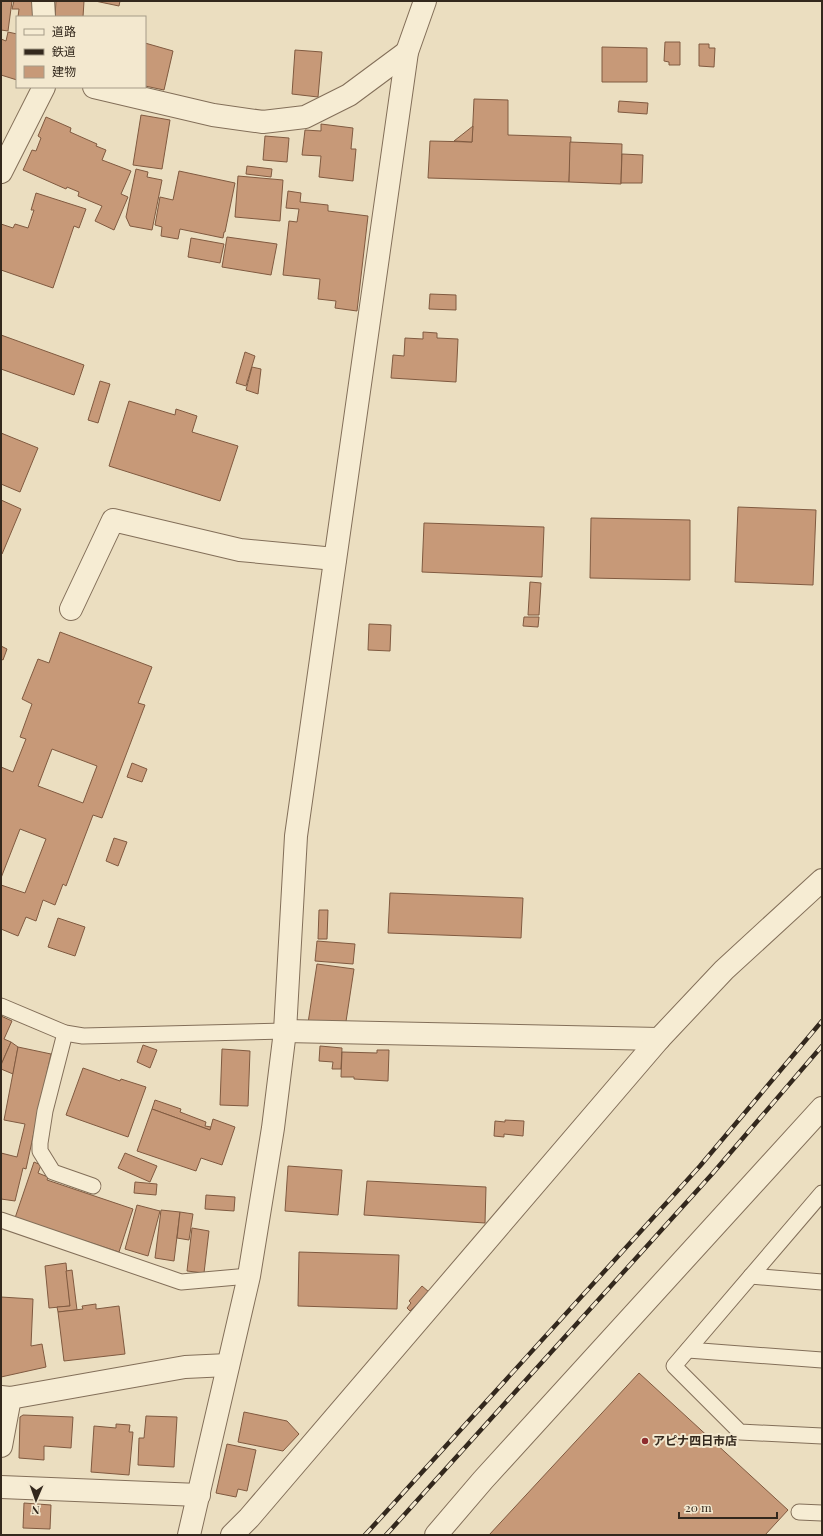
<svg xmlns="http://www.w3.org/2000/svg" width="823" height="1536" viewBox="0 0 823 1536" font-family="'Playfair Display','Noto Sans JP',serif">
	<style>
		.building { fill: #c79978; stroke: #805a40; fill-rule: evenodd }
		.lines { fill: none; stroke-linecap: round; stroke-linejoin: round }
		.lane-casing { stroke: #836f59; stroke-width: 17 }
		.street-casing { stroke: #836f59; stroke-width: 24 }
		.lane { stroke: #f6ecd3; stroke-width: 15 }
		.street { stroke: #f6ecd3; stroke-width: 22 }
		.rail-casing { stroke: #33281d; stroke-width: 4.5 }
		.rail { stroke: #f3e8cf; stroke-width: 3; stroke-dasharray: 9; stroke-linecap: butt }
		.poi-dot { fill: #8e2d2e; stroke: #f3e8cf; stroke-width: 1.5 }
		.labels { text-anchor: middle; stroke-width: 4; stroke-linejoin: round; paint-order: stroke }
		.poi-label { font-size: 12px; font-weight: bold; fill: #33281d; stroke: #f3e8cf; text-anchor: start }
	</style>
	<rect width="100%" height="100%" fill="#ebdec0"/>
	<g class="building">
		<polygon points="1,1 12,1 8,31 1,30"/>
		<polygon points="14,1 36,1 37,17 18,17 19,9 12,9"/>
		<polygon points="56,1 84,1 83,17 55,17"/>
		<polygon points="95,1 120,1 119,6"/>
		<polygon points="8,32 17,34 17,80 1,75 1,39 6,41"/>
		<polygon points="665,42 680,42 680,65 669,65 669,62 664,61"/>
		<polygon points="145,43 173,51 164,90 145,86"/>
		<polygon points="699,44 709,44 709,48 715,48 714,67 699,66"/>
		<polygon points="602,47 647,48 647,82 602,82"/>
		<polygon points="295,50 322,52 318,97 292,94"/>
		<polygon points="474,99 508,100 508,135 571,137 569,182 428,178 430,141 472,142"/>
		<polygon points="619,101 648,103 647,114 618,112"/>
		<polygon points="141,115 170,120 162,169 133,165"/>
		<polygon points="46,117 71,128 70,132 97,144 96,146 106,150 102,160 131,171 121,194 128,197 114,230 95,221 102,206 78,196 79,192 67,187 66,189 23,170 32,150 36,151 41,138 38,136"/>
		<polygon points="321,124 353,128 351,149 356,149 353,181 319,177 321,156 302,155 305,130 321,131"/>
		<polygon points="473,126 472,142 454,141"/>
		<polygon points="265,136 289,138 287,162 263,160"/>
		<polygon points="570,142 622,144 621,184 569,182"/>
		<polygon points="622,154 643,155 642,183 621,183"/>
		<polygon points="247,166 272,169 271,177 246,174"/>
		<polygon points="136,169 148,172 147,177 162,180 152,230 130,226 126,217"/>
		<polygon points="179,171 235,183 225,232 224,232 223,238 180,229 178,239 161,236 162,227 155,225 160,197 173,200"/>
		<polygon points="238,176 283,180 280,221 235,217"/>
		<polygon points="288,191 301,193 300,202 328,205 328,211 368,216 357,311 335,308 336,301 318,299 320,279 283,275 289,221 297,222 299,209 286,208"/>
		<polygon points="36,193 86,209 79,228 74,226 53,288 1,270 1,224 13,228 15,224 28,228 34,210 31,210"/>
		<polygon points="227,237 277,244 271,275 222,267"/>
		<polygon points="191,238 224,244 220,263 188,257"/>
		<polygon points="430,294 456,295 456,310 429,309"/>
		<polygon points="423,332 437,333 437,338 458,339 456,382 391,378 393,355 404,356 405,338 423,339"/>
		<polygon points="1,335 84,365 74,395 1,369"/>
		<polygon points="245,352 255,356 246,386 236,383"/>
		<polygon points="252,367 261,369 258,394 246,390"/>
		<polygon points="100,381 110,384 98,423 88,420"/>
		<polygon points="129,401 175,415 176,409 197,416 192,432 238,446 220,501 109,466"/>
		<polygon points="1,433 38,448 20,492 1,484"/>
		<polygon points="1,500 21,509 2,554 1,553"/>
		<polygon points="738,507 816,510 813,585 735,582"/>
		<polygon points="591,518 690,520 690,580 590,578"/>
		<polygon points="424,523 544,527 542,577 422,572"/>
		<polygon points="530,582 541,583 539,615 528,615"/>
		<polygon points="524,617 539,617 538,627 523,626"/>
		<polygon points="369,624 391,625 390,651 368,650"/>
		<path d="M 60,632 L 152,667 L 138,703 L 145,705 L 102,818 L 93,815 L 66,886 L 63,884 L 55,905 L 43,900 L 36,921 L 26,917 L 18,936 L 1,929 L 1,885 L 25,893 L 46,839 L 20,829 L 1,878 L 1,767 L 13,772 L 26,739 L 20,737 L 32,704 L 22,699 L 38,659 L 49,663 ZM 52,749 L 97,766 L 83,803 L 38,786 Z"/>
		<polygon points="1,646 7,649 3,660 1,659"/>
		<polygon points="132,763 147,769 142,782 127,777"/>
		<polygon points="114,838 127,842 118,866 106,861"/>
		<polygon points="390,893 523,898 521,938 388,933"/>
		<polygon points="319,910 328,910 327,939 318,939"/>
		<polygon points="58,918 85,927 75,956 48,947"/>
		<polygon points="317,941 355,944 353,964 315,961"/>
		<polygon points="317,964 354,969 345,1028 308,1023"/>
		<polygon points="1,1016 12,1021 4,1039 11,1042 1,1065"/>
		<polygon points="11,1042 18,1047 13,1074 1,1069 1,1065"/>
		<polygon points="143,1045 157,1050 150,1068 137,1062"/>
		<polygon points="320,1046 342,1048 341,1069 332,1069 333,1062 319,1061"/>
		<polygon points="18,1047 51,1054 26,1169 23,1168 15,1201 1,1199 1,1153 17,1157 25,1124 4,1120"/>
		<polygon points="222,1049 250,1051 248,1106 220,1105"/>
		<polygon points="377,1050 389,1050 388,1081 354,1079 354,1077 341,1077 342,1052 377,1053"/>
		<polygon points="83,1068 120,1081 121,1079 146,1087 128,1137 66,1115"/>
		<polygon points="155,1100 181,1109 180,1112 206,1122 205,1126 211,1127 210,1130 152,1109"/>
		<polygon points="152,1109 210,1130 213,1119 235,1127 222,1165 201,1158 196,1171 137,1151"/>
		<polygon points="505,1120 524,1121 523,1136 504,1134 504,1137 494,1136 495,1121 505,1122"/>
		<polygon points="125,1153 157,1166 150,1182 118,1168"/>
		<polygon points="34,1162 41,1165 38,1173 48,1177 47,1180 133,1209 119,1252 15,1218"/>
		<polygon points="288,1166 342,1170 338,1215 285,1211"/>
		<polygon points="367,1181 486,1187 485,1223 364,1215"/>
		<polygon points="135,1182 157,1184 156,1195 134,1193"/>
		<polygon points="206,1195 235,1197 234,1211 205,1209"/>
		<polygon points="137,1205 160,1211 148,1256 125,1249"/>
		<polygon points="161,1210 180,1212 174,1261 155,1258"/>
		<polygon points="180,1212 193,1214 189,1240 177,1238"/>
		<polygon points="192,1228 209,1231 204,1273 187,1271"/>
		<polygon points="299,1252 399,1255 397,1309 298,1306"/>
		<polygon points="66,1263 70,1306 49,1308 45,1266"/>
		<polygon points="72,1270 77,1310 58,1312 57,1307 70,1306 66,1271"/>
		<polygon points="422,1286 429,1292 410,1311 407,1308 411,1303 409,1301"/>
		<polygon points="1,1297 33,1299 31,1346 42,1344 46,1367 1,1377"/>
		<polygon points="96,1304 96,1309 119,1306 125,1354 64,1361 58,1312 83,1309 82,1306"/>
		<polygon points="639,1373 788,1510 765,1535 489,1535"/>
		<polygon points="244,1412 287,1421 299,1434 283,1451 238,1442"/>
		<polygon points="23,1415 73,1417 71,1448 44,1446 44,1460 19,1458 20,1417"/>
		<polygon points="146,1416 177,1417 174,1467 138,1465 139,1438 144,1438"/>
		<polygon points="116,1424 130,1425 129,1432 133,1432 129,1475 91,1472 94,1426 116,1428"/>
		<polygon points="227,1444 256,1450 247,1491 238,1489 236,1497 216,1493"/>
		<polygon points="24,1503 51,1505 50,1529 23,1528"/>
	</g>
	<g class="lines">
		<defs>
			<g id="lane">
				<polyline points="1,1006 65,1033 83,1036 285,1031"/>
				<polyline points="65,1033 45,1111 40,1143 40,1151 53,1172 93,1186"/>
				<polyline points="822,1193 674,1366 740,1432 822,1436"/>
				<polyline points="1,1220 181,1282 249,1276"/>
				<polyline points="751,1276 822,1282"/>
				<polyline points="688,1350 822,1360"/>
				<polyline points="799,1512 822,1513"/>
			</g>
			<g id="street">
				<polyline points="43,1 44,17"/>
				<polyline points="94,87 213,115 263,122 305,117 349,95 407,52"/>
				<polyline points="1,172 44,87"/>
				<polyline points="71,609 113,520 240,550 335,559"/>
				<polyline points="285,1031 659,1039"/>
				<polyline points="1,1397 10,1398 185,1367 228,1365"/>
				<polyline points="1,1446 10,1398"/>
				<polyline points="1,1487 199,1495"/>
				<polyline points="189,1535 249,1276 273,1128 285,1031 296,836 407,52 425,1"/>
				<polyline points="232,1535 249,1518 659,1039 724,970 822,880"/>
				<polyline points="436,1535 483,1480 822,1108"/>
			</g>
		</defs>
		<use href="#lane" class="lane-casing"/>
		<use href="#street" class="street-casing"/>
		<use href="#lane" class="lane"/>
		<use href="#street" class="street"/>
		<defs>
			<g id="rail">
				<polyline points="365,1535 700,1166 822,1021"/>
				<polyline points="386,1535 713,1173 822,1046"/>
			</g>
		</defs>
		<use href="#rail" class="rail-casing"/>
		<use href="#rail" class="rail"/>
	</g>
	<circle class="poi-dot" cx="645" cy="1441" r="4"/>
	<g class="labels">
		<g class="poi-label">
			<text x="653" y="1445">アピナ四日市店</text>
		</g>
	</g>
	<rect width="823" height="1536" fill="none" stroke="#33281d" stroke-width="4"/>
	<rect x="16" y="16" width="130" height="72" fill="#f3e8cf" stroke="#a69b88"/>
	<rect x="24" y="29" width="20" height="6" fill="#f6ecd3" stroke="#a69b88"/>
	<text x="52" y="36" font-size="12" fill="#33281d">道路</text>
	<rect x="24" y="49" width="20" height="6" fill="#33281d" stroke="#a69b88"/>
	<text x="52" y="56" font-size="12" fill="#33281d">鉄道</text>
	<rect x="24" y="66" width="20" height="12" fill="#c79978" stroke="#a69b88"/>
	<text x="52" y="76" font-size="12" fill="#33281d">建物</text>
	<g transform="translate(36 1500) rotate(182)" stroke="#f3e8cf" stroke-width="3" paint-order="stroke">
	<path d="M0-3L7 15L0 10L-7 15Z" fill="#33281d"/>
	<text y="-6" font-size="11" font-weight="bold" text-anchor="middle" fill="#33281d">N</text>
	</g>
	<path d="M679 1512v6h98v-6" fill="none" stroke="#33281d" stroke-width="2"/>
	<text x="685" y="1512" font-size="12" fill="#33281d" stroke="#f3e8cf" stroke-width="3" paint-order="stroke">20 m</text>
</svg>
